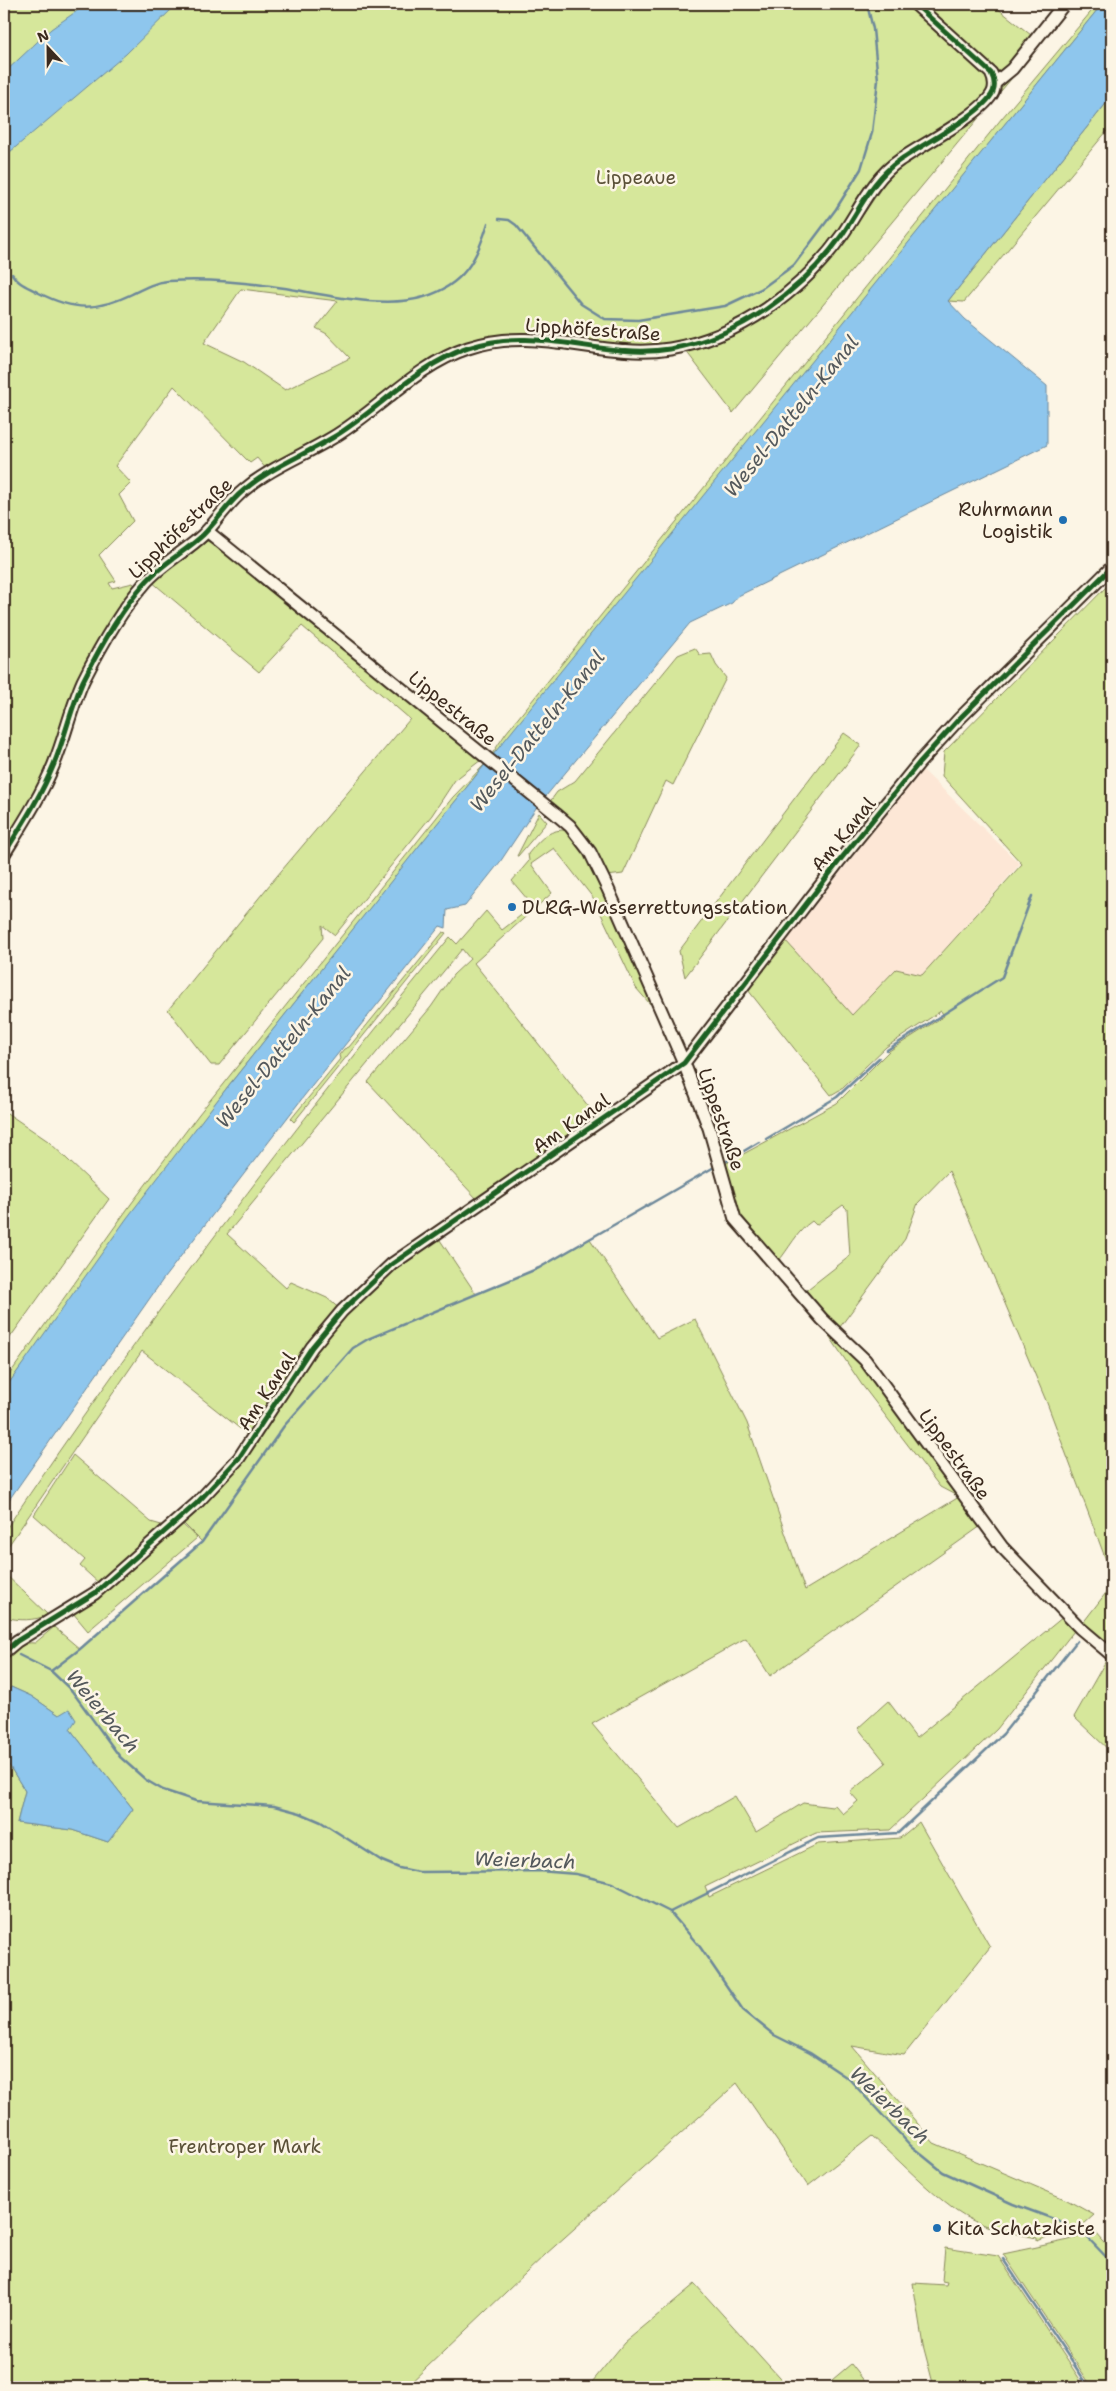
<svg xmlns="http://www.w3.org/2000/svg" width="1116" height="2391" viewBox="0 0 1116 2391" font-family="'Shantell Sans',sans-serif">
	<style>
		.built { fill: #fde7d6 }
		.green { fill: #d6e79b; stroke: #88885c; fill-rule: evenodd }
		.water { fill: #8ec6ed; stroke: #6d889a }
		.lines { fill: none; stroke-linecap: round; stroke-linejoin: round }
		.stream { stroke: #6d889a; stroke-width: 2.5 }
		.minor-casing { stroke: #3b2a1e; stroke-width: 15 }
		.minor { stroke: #fcf5e5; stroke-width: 11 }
		.cycleway-casing { stroke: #fcf5e5; stroke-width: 8 }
		.cycleway { stroke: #1b5e20; stroke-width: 5 }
		.poi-dot { fill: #1f6fb2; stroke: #fcf5e5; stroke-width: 2 }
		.labels { text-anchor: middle; stroke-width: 5; stroke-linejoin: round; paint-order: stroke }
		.park-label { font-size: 19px; fill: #5a5037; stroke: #fcf5e5 }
		.street-label { font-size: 19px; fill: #3b2a1e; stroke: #fcf5e5 }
		.poi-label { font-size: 19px; fill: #3b2a1e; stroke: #fcf5e5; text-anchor: start }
		.water-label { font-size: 20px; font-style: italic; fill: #54595c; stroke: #fcf5e5 }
	</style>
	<rect width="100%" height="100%" fill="#fcf5e5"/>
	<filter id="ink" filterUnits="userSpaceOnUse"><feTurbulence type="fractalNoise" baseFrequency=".02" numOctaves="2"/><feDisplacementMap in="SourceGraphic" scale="10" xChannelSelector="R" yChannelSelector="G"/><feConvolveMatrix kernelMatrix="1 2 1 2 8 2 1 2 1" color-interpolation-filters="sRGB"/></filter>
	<g filter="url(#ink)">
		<polygon class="built" points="922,769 1020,864 922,975 896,969 852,1015 786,941"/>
		<g class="green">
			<path d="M 4,4 L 899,4 L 904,9 L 909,4 L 992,4 L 1041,43 L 733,413 L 686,351 C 726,335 768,318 800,290 C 835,259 860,219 886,181 L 883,170 L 808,277 L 723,334 L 645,350 L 527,339 L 437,358 L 382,394 L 336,432 L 267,470 L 257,458 L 250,463 L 174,386 L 115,466 L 131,483 L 119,495 L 133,521 L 99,555 L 116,581 L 109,583 L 112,588 L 133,583 L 137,588 L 103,638 L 46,774 L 4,848 ZM 241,289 L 338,301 L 316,328 L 327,334 L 350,358 L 285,390 L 244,362 L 204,343 Z"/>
			<polygon points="1095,7 1098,9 492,758 490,757 506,733 1002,118"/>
			<polygon points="1112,96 1112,125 964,302 948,301"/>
			<polygon points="207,541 218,546 481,760 455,780 432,815 335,935 322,925 323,938 219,1065 211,1065 168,1010 271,883 410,719 302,626 259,672 151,581 190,555"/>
			<path d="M 1112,581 L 1112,1565 L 1106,1560 L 1047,1403 L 949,1171 L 918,1203 L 905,1239 L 837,1331 L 804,1292 L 850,1256 L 847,1209 L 843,1205 L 816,1225 L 812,1221 C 797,1231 789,1249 777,1263 L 738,1214 L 725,1164 L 837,1103 L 889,1051 L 944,1016 L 941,1011 L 886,1047 L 843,1088 L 831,1095 L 748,990 L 786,941 L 852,1015 L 896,969 L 922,975 L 1022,864 L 942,776 L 944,752 Z"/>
			<polygon points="695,648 700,655 711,654 716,665 726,678 673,785 666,781 623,874 607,876 549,803 557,792 575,781 678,655"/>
			<polygon points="844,733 861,745 685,977 679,951"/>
			<polygon points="486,763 229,1085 4,1390 4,1382 131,1204 199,1114 453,797"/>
			<polygon points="539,813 547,822 518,856 517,856"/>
			<path d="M 562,830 L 568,831 L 590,858 L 645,986 L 650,1004 L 636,988 L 594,899 L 554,848 L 531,864 L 552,893 L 474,963 L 597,1117 L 477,1199 L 368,1082 L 431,1007 L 453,975 L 470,959 L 462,949 L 227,1234 L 286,1288 L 291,1282 L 327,1298 L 342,1311 L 436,1234 L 476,1294 L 539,1268 L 590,1239 L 657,1338 L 695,1319 L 747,1423 L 805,1590 L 959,1497 L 940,1487 L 862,1385 L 826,1331 L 858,1358 L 981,1526 L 770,1676 L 746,1638 L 592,1724 L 679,1828 L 735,1796 L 756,1832 L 803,1803 L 832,1807 L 835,1805 L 843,1814 L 858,1801 L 850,1792 L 886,1763 L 858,1728 L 888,1701 L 916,1738 L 1063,1617 L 1074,1631 L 997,1729 L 890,1830 L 816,1833 L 705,1887 L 709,1897 L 818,1844 L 900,1838 L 919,1822 L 990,1947 L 904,2055 L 852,2046 L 934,2143 L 1067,2200 L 1094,2215 L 1084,2224 L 1037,2241 L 1037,2238 C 1011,2233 978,2227 956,2211 C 926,2189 900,2161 872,2136 L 808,2186 L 737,2083 L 546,2254 L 406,2387 L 4,2387 L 4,1757 L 25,1791 L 17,1823 L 72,1830 L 108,1842 L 133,1809 L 59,1715 L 31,1696 L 11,1687 L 4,1696 L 4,1667 L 8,1662 L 9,1654 C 18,1646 23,1642 35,1643 L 54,1627 L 80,1649 L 202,1542 L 182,1522 L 253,1439 L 142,1351 L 4,1552 L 4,1532 C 142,1326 293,1129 450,937 L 457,944 L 486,911 L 502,930 L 533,906 L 512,881 L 529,861 L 528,854 C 538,842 546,831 562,830 Z"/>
			<polygon points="443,932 446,933 294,1122 291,1119 340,1059 339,1055 344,1049 349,1047"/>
			<polygon points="4,1111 48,1141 109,1199 4,1346"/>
			<polygon points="73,1455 151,1522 168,1527 101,1585 80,1566 85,1560 34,1515"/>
			<polygon points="181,1523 197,1538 88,1631 73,1613 97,1597"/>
			<path d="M 4,1573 L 48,1615 C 33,1621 20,1621 4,1617 Z"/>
			<polygon points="1112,1585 1112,1648 1082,1624"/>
			<polygon points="1108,1657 1112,1660 1112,1753 1074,1717"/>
			<polygon points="1095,2232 1112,2251 1112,2387 1092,2387 1003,2254 1069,2240"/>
			<polygon points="945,2248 998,2256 1085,2387 934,2387 923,2345 913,2283 946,2285 947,2282 942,2281"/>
			<polygon points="695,2284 788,2387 588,2387 624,2343"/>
			<polygon points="851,2364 869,2387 837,2387 832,2380"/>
		</g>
		<g class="water">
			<polygon points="87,4 177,4 126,54 4,157 4,73 51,29"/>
			<polygon points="1102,4 1112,4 1112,96 948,301 965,319 1047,386 1047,445 738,596 732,603 690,623 536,808 500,862 465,906 447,910 446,928 440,926 304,1096 164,1278 4,1507 4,1390 127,1218 229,1085 423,841"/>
			<polygon points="11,1687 31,1696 59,1715 69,1709 76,1720 70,1729 133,1809 108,1842 72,1830 17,1823 25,1791 4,1757 4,1696"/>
		</g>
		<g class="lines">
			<g class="stream">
				<polyline points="499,219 509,220 516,225 581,304 605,319 638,320 725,306 761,289 794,265 836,209 861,169 872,133 878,80 873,29 867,4"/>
				<polyline points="4,256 5,258"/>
				<path d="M 12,274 C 18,284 29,287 39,293 C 74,311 97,311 132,294 C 144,288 155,282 168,281 C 198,279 233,281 263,285 C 310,290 378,311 424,297 C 464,285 477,259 488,223"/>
				<polyline points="887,1050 1002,977 1032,896"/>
				<polyline points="766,1139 837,1097 879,1058"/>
				<polyline points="727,1161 759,1142"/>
				<polyline points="19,1655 51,1671 72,1691 120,1757 146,1780 163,1790 196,1801 274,1806 300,1813 321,1822 382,1861 399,1868 419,1872 539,1871 576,1874 612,1883 670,1912 700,1947 743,2010 774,2035 810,2053 849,2079 911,2146 943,2172 1013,2204 1059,2221 1087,2237 1112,2263"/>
				<polyline points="51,1671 80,1649 202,1542 284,1426 353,1348 368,1339 539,1268 716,1166"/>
				<polyline points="670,1912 818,1838 898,1833 1003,1734 1077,1641"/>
				<polyline points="1003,2259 1089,2387"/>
			</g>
			<defs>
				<g id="minor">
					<polyline points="995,83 1012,69 1064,4"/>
					<polyline points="207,531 556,814 570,826 590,852 608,889 684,1063 709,1128 735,1219 822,1319 865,1360 1002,1547 1080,1628 1112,1655"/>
					<path d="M 4,854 C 22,825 41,796 54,764 C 65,737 71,708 83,681 C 99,649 122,609 145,583 C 161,564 185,552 203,535 C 217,521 228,503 244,490 C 270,468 302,456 332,438 C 378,411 416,365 468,348 C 537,324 602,360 670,349 C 740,337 802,291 842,235 C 860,209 873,178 900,160 C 921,145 983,114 993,92 C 996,85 994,79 991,73 L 915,4"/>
					<polyline points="4,1652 17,1641 95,1593 197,1503 239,1458 312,1347 342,1311 392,1264 684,1063 840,860 919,763 959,719 1112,567"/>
				</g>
			</defs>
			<use href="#minor" class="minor-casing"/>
			<use href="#minor" class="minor"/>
			<defs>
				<g id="cycleway">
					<path d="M 4,854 C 22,825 41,796 54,764 C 65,737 71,708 83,681 C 99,649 122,609 145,583 C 161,564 185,552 203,535 C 217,521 228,503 244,490 C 270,468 302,456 332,438 C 378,411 416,365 468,348 C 537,324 602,360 670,349 C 740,337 802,291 842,235 C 860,209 873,178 900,160 C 921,145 983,114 993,92 C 996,85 994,79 991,73 L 915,4"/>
					<polyline points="4,1652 17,1641 95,1593 197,1503 239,1458 312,1347 342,1311 392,1264 684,1063 840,860 919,763 959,719 1112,567"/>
				</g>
			</defs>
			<use href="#cycleway" class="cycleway-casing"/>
			<use href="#cycleway" class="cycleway"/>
		</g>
	</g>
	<g class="poi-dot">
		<circle cx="1063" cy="520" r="5"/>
		<circle cx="512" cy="907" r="5"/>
		<circle cx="937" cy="2228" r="5"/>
	</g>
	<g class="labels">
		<g class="park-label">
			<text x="636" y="184">Lippeaue</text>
			<text x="245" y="2153">Frentroper Mark</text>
		</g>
		<g class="street-label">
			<text transform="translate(593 329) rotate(4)" y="7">Lipphöfestraße</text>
			<text transform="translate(180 528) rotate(-44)" y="7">Lipphöfestraße</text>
			<text transform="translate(453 708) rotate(39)" y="7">Lippestraße</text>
			<text transform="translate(843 834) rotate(-51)" y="7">Am Kanal</text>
			<text transform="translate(722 1119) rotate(71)" y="7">Lippestraße</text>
			<text transform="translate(571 1123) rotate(-35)" y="7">Am Kanal</text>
			<text transform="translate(266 1391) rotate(-57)" y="7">Am Kanal</text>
			<text transform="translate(955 1454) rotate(54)" y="7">Lippestraße</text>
		</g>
		<g class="poi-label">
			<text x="1053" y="516" text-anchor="end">Ruhrmann<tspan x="1053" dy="22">Logistik</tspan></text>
			<text x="522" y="914">DLRG-Wasserrettungsstation</text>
			<text x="947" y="2235">Kita Schatzkiste</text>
		</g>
		<g class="water-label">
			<text transform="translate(791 416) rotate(-51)" y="7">Wesel-Datteln-Kanal</text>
			<text transform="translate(537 731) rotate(-51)" y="7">Wesel-Datteln-Kanal</text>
			<text transform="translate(283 1047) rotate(-51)" y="7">Wesel-Datteln-Kanal</text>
			<text transform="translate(103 1711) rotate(50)" y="7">Weierbach</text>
			<text transform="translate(525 1860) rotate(2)" y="7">Weierbach</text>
			<text transform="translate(890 2105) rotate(44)" y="7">Weierbach</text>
		</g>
	</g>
	<rect width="1116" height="2391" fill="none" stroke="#fcf5e5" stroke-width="20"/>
	<rect x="10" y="10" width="1096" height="2371" fill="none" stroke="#3b2a1e" stroke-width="2" filter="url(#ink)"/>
	<g transform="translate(48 48) rotate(338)" stroke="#fcf5e5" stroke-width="4" paint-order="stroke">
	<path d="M0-4L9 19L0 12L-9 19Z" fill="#3b2a1e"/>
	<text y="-8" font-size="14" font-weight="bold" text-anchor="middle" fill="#3b2a1e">N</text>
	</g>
</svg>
